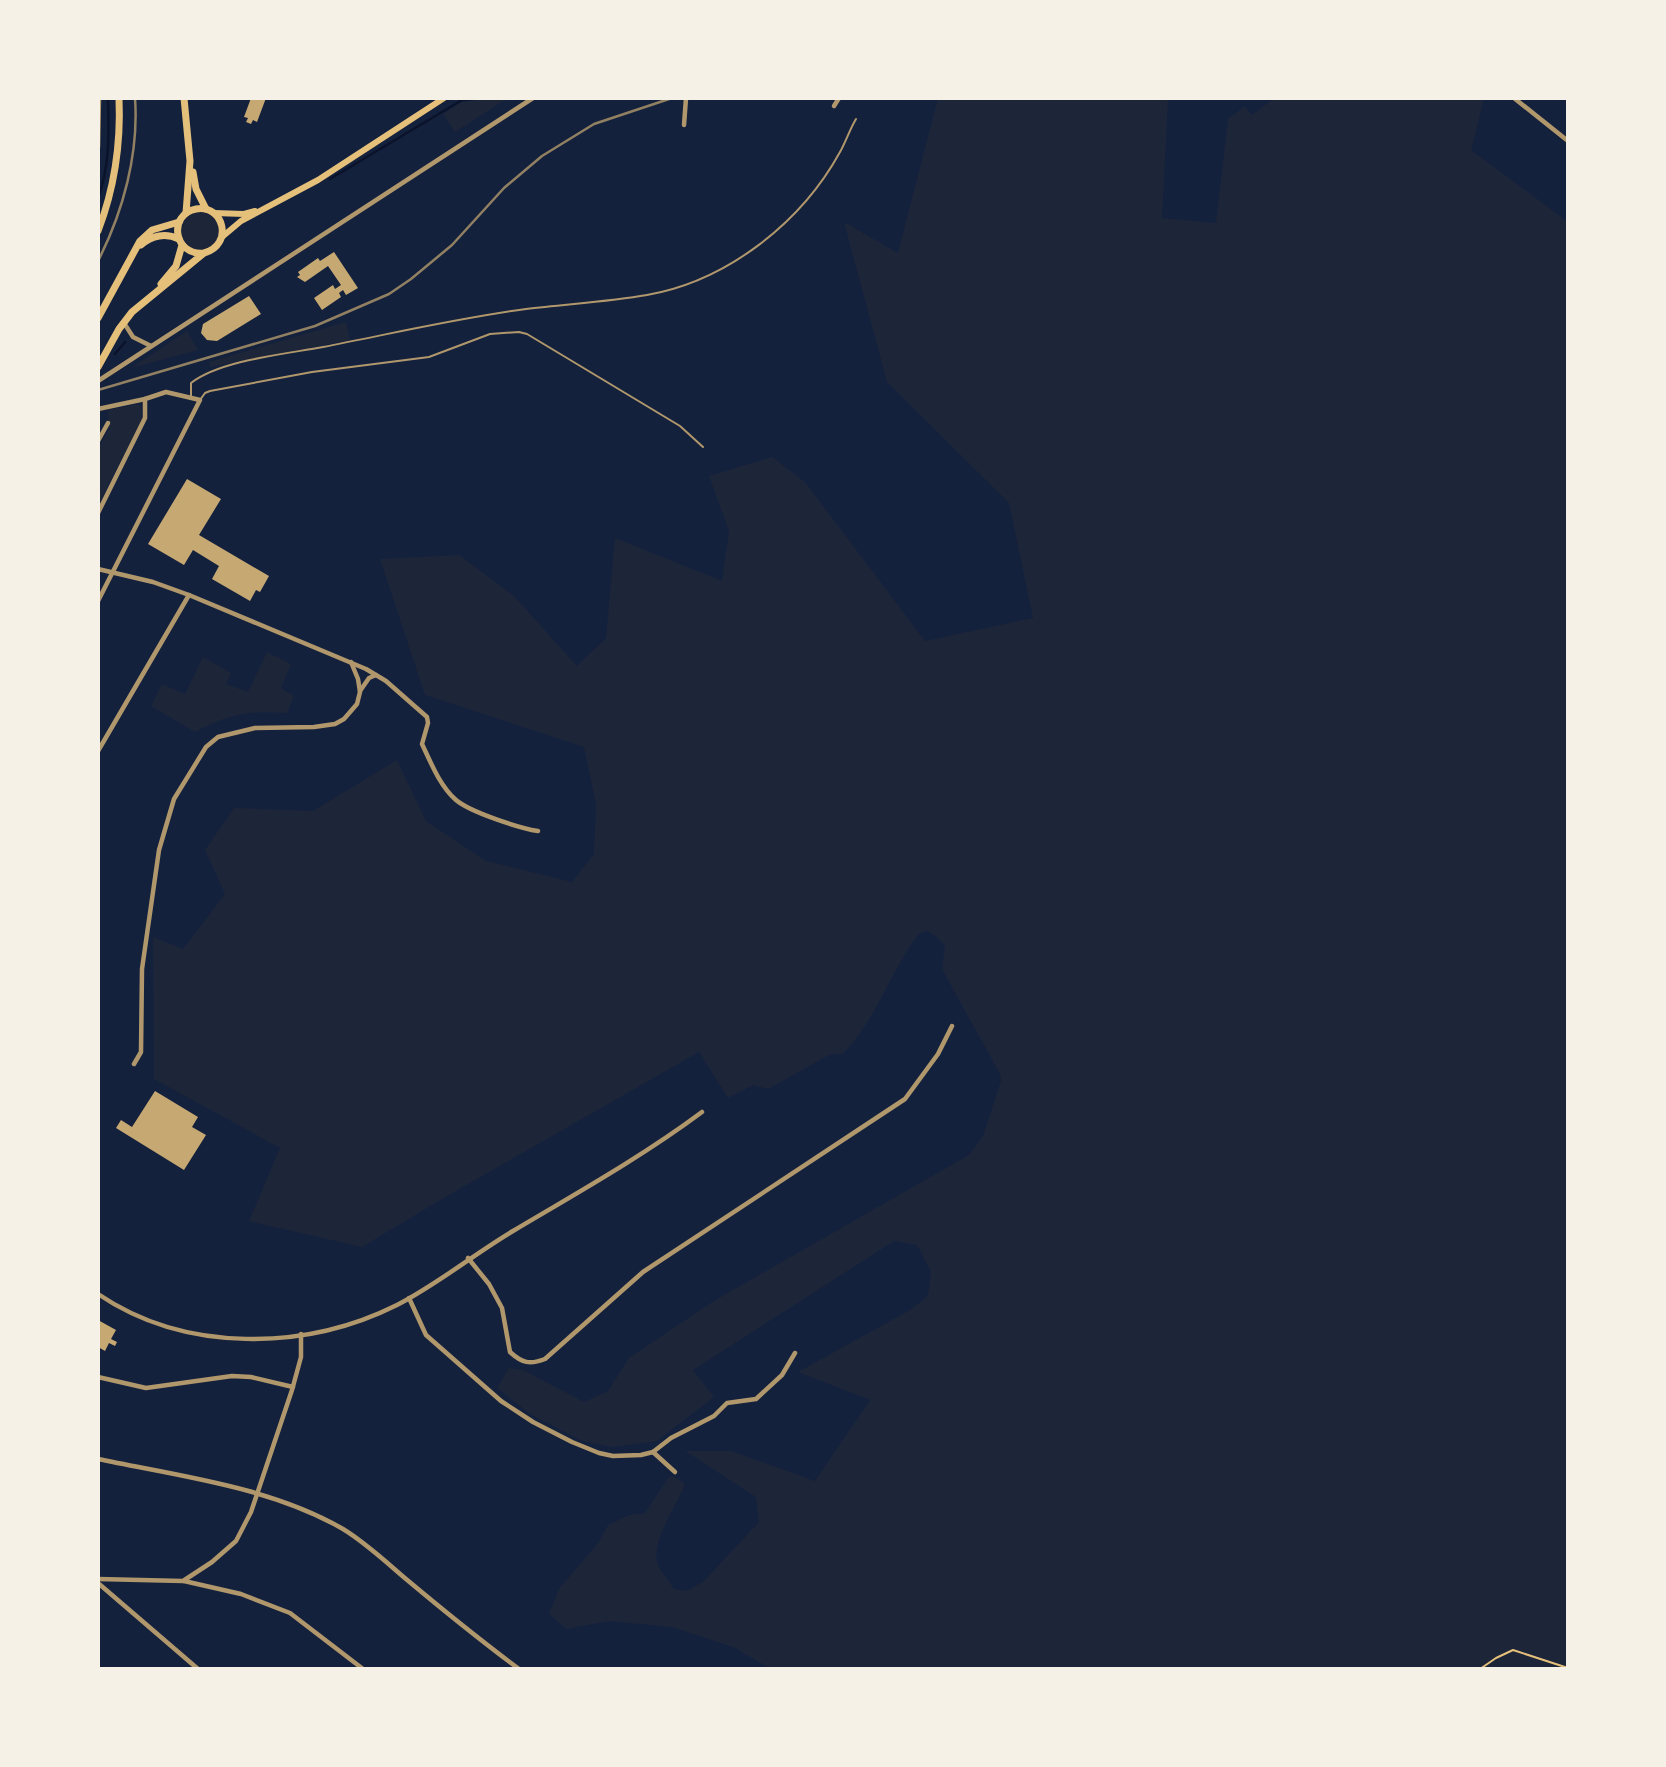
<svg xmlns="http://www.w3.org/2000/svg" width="1666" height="1767" viewBox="0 0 1666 1767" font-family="Helvetica,sans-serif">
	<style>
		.green { fill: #1d2539 }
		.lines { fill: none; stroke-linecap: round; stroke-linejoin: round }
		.stream { stroke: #0b132b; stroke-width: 2.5 }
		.building { fill: #c6a872 }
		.path { stroke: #e5c07b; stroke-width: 2 }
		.service { stroke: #b1986c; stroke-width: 2 }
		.minor { stroke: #b1986c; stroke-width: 4.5 }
		.secondary { stroke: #e5c07b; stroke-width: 6 }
		.primary { stroke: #e5c07b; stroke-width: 7 }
		.rail { stroke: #918062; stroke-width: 2.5 }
	</style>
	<rect width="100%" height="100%" fill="#14213d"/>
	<g class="green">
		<polygon points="494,98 508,98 455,132 443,114 462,102"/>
		<path d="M 938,98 L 1168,98 L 1162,218 L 1216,223 L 1228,119 L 1245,106 L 1252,115 L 1274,98 L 1484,98 L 1471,150 L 1568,222 L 1568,1669 L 771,1669 L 733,1647 L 672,1627 L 609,1621 L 566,1629 L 549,1614 L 559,1589 L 599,1542 L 608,1525 L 630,1515 L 645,1513 L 669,1477 L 673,1476 L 684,1483 L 684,1487 C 675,1507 650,1544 658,1565 C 662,1573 669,1581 674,1589 L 686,1591 L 703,1582 L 759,1522 L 756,1497 L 685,1451 L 731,1451 L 815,1481 L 870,1400 L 798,1372 L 910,1310 L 928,1296 L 931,1272 L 917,1245 L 894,1241 L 693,1370 L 714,1397 L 657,1441 L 612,1447 L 582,1441 L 530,1414 L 497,1388 L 509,1368 L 523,1370 L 584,1402 L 608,1391 L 629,1358 L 712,1302 L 969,1155 L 983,1136 L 1001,1081 L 1000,1074 L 942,969 L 945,946 L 937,937 L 927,931 L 919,934 L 912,943 C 887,981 875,1020 843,1054 L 831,1054 L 768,1089 L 753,1085 L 728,1098 L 699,1052 L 447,1196 L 362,1247 L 249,1221 L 280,1148 L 154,1079 L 153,937 L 183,949 L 225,894 L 205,850 L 234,808 L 313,811 L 397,760 L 426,821 L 486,861 L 572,882 L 594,854 L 596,804 L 584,747 L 425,695 L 380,559 L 459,555 L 514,596 L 577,666 L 606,638 L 615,538 L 722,581 L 729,531 L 709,476 L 772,457 L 805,482 L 925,641 L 1033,618 L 1009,503 L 887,382 L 844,222 L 898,253 Z"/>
		<polygon points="204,209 221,222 219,244 200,254 182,245 179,222 183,216"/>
		<polygon points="346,322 350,340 210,367 209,362"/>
		<polygon points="187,331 198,350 131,368"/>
		<polygon points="138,404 141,406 142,420 98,505 98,449 109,429 108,410"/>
		<path d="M 267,652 L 291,664 L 281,688 L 294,696 L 287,713 C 245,711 233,713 195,732 L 151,706 L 162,684 L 185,694 L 203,657 L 231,673 L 226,684 L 248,692 Z"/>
	</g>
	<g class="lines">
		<g class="stream">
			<polyline points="330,179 462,100 481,98"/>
			<path d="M 98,198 C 110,166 109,132 108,98"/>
			<polyline points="115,354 125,342"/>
		</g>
	</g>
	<g class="building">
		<polygon points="251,98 266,98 257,122 253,120 251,124 246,122 248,118 244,117"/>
		<polygon points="334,252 358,288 346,295 343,290 339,293 341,297 322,310 314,298 333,285 335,289 341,285 328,266 305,282 297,277 300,275 298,272 318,258 320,261"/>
		<polygon points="249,296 261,314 217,341 207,340 201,333 203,324"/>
		<polygon points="187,479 221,499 199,535 269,576 260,592 256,590 250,601 212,579 219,566 193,550 184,565 148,544"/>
		<polygon points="155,1091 198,1117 192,1127 206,1135 184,1170 116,1128 121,1120 132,1127"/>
		<polygon points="98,1320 116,1330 111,1339 117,1342 115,1346 109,1343 105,1351 98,1347"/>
	</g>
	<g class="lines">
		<polyline class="path" points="1480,1669 1496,1658 1513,1650 1568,1668"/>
		<g class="service">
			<path d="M 191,397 L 191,383 C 221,360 286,354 323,347 C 390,334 458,318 526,309 C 566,304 607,302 647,295 C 727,281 801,223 840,152 C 846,141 850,129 856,119"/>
			<polyline points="200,400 205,393 210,391 312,372 429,357 490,334 519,332 527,334 680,426 703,447"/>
		</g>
		<g class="minor">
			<polyline points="1514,98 1568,141"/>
			<polyline points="834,106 839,98"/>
			<polyline points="684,125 686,98"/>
			<polyline points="98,147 99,98"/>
			<polyline points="124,323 133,337 151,346"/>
			<polyline points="98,381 533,98"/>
			<polyline points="98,409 145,399"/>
			<polyline points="98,441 108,423"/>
			<polyline points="98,513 145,418 145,399 166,392 200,400 98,601"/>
			<path d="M 98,569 L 153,582 L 189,595 L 366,669 L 386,681 L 427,717 L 428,723 L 422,744 C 431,763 440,786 456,800 C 470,812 519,828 538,831"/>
			<polyline points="360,691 369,678 376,675"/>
			<polyline points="98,751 189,595"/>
			<polyline points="134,1064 141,1052 142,969 159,850 174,799 206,747 218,737 255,728 314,727 335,724 344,719 357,704 360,692 358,679 351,662"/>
			<path d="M 468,1258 L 489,1284 L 502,1308 L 510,1352 C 522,1363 530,1365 545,1359 L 643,1272 L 905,1099 L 938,1054 L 952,1026"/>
			<path d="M 98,1294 C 185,1353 305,1351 397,1305 C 438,1284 474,1254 513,1231 C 577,1193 643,1156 702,1112"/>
			<polyline points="409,1298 426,1335 501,1401 533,1422 572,1442 599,1453 613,1456 641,1455 653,1452 671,1438 714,1416 727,1403 756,1399 782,1375 795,1353"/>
			<polyline points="98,1377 146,1388 232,1376 251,1377 293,1387"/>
			<polyline points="653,1452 675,1472"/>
			<path d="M 98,1459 C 179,1476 271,1487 343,1529 C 366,1543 386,1562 406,1579 C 443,1610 480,1640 519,1669"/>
			<polyline points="98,1579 183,1581 212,1562 236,1541 251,1512 292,1390 301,1357 301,1334"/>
			<polyline points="184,1581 241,1594 290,1613 363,1669"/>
			<polyline points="98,1583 198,1669"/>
		</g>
		<g class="secondary">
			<polyline points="214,213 244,214 255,211"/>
			<polyline points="222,237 241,221 318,180 444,98"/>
		</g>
		<g class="primary">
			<polyline points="184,98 190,161 186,213"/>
			<polyline points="193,172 196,189 206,209"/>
			<path d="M 98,231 C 115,187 121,145 119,98"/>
			<path d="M 141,245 C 152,235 166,233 179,239"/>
			<polyline points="161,284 176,266 182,245"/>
			<polyline points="98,318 140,241 152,230 179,222"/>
			<path d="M 98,367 L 119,329 L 132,312 L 204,253 C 234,245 224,204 196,209 C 168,214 173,256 204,253"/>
		</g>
		<g class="rail">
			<path d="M 98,261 C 123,212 139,154 135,98"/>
			<polyline points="98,390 315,326 389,294 411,279 452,245 504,188 542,156 594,124 672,98"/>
		</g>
	</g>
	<rect width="1666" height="1767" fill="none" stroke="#f6f1e7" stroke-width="200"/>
</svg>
